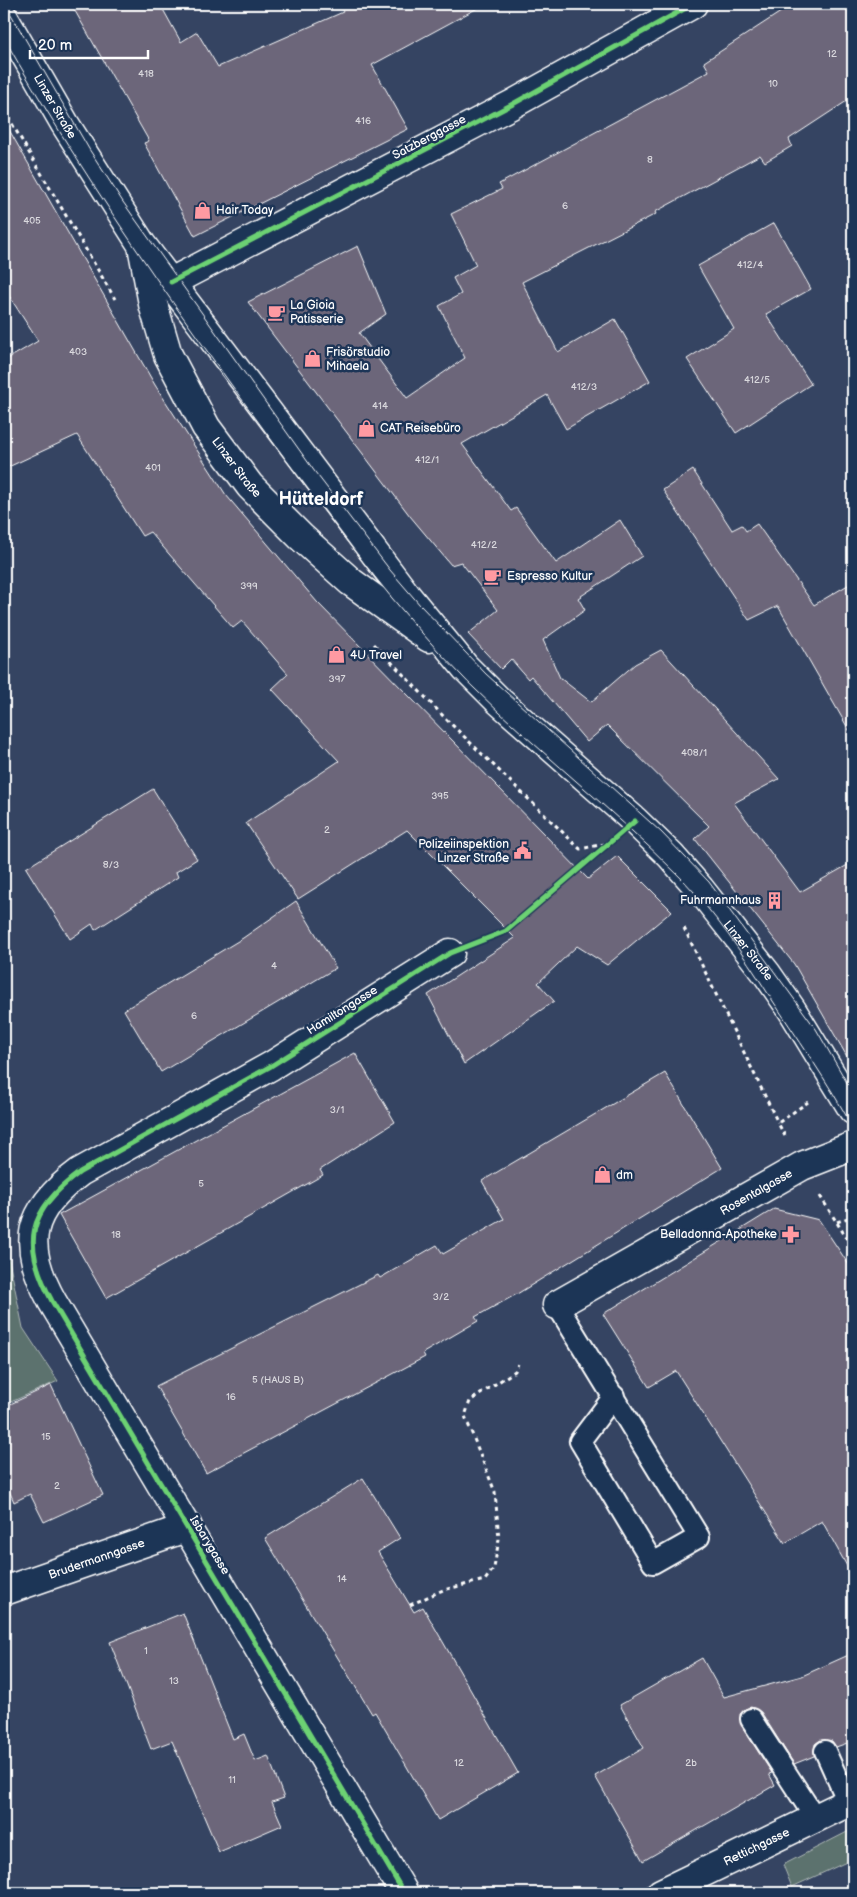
<svg xmlns="http://www.w3.org/2000/svg" width="857" height="1897" viewBox="0 0 857 1897" font-family="'Balsamiq Sans',sans-serif">
	<style>
		.green { fill: #5c726e; stroke: #aeb8b6 }
		.building { fill: #6c667a; stroke: #fff }
		.lines { fill: none; stroke-linecap: round; stroke-linejoin: round }
		.service-casing { stroke: #fff; stroke-width: 24 }
		.minor-casing { stroke: #fff; stroke-width: 31 }
		.secondary-casing { stroke: #fff; stroke-width: 31 }
		.path { stroke: #fff; stroke-width: 3; stroke-dasharray: 4 4; stroke-linecap: butt }
		.service { stroke: #1d3557; stroke-width: 20 }
		.minor { stroke: #1d3557; stroke-width: 28 }
		.secondary { stroke: #1d3557; stroke-width: 28 }
		.tram { stroke: #fff; stroke-width: 1 }
		.cycleway-casing { stroke: #1d3557; stroke-width: 8 }
		.cycleway { stroke: #6cd273; stroke-width: 5 }
		.labels { text-anchor: middle; stroke-width: 5; stroke-linejoin: round; paint-order: stroke }
		.number-label { font-size: 10px; fill: #dad9de }
		.street-label { font-size: 12px; fill: #fff; stroke: #1d3557 }
		.poi-label { font-size: 12px; fill: #fff; stroke: #1d3557; text-anchor: start }
		.district-label { font-size: 18px; font-weight: bold; fill: #fff; stroke: #1d3557 }
	</style>
	<rect width="100%" height="100%" fill="#354462"/>
	<filter id="ink" filterUnits="userSpaceOnUse"><feTurbulence type="fractalNoise" baseFrequency=".02" numOctaves="2"/><feDisplacementMap in="SourceGraphic" scale="10" xChannelSelector="R" yChannelSelector="G"/><feConvolveMatrix kernelMatrix="1 2 1 2 8 2 1 2 1" color-interpolation-filters="sRGB"/></filter>
	<g filter="url(#ink)">
		<g class="green">
			<polygon points="4,1235 23,1328 58,1381 4,1405"/>
			<polygon points="853,1829 853,1859 792,1887 783,1865"/>
		</g>
		<g class="building">
			<polygon points="71,4 160,4 181,42 197,32 218,67 343,12 339,4 485,4 372,65 408,129 195,236 144,143 149,141"/>
			<polygon points="793,4 853,4 853,97 789,139 792,146 765,162 760,155 655,212 656,214 522,282 558,352 615,319 650,381 566,429 547,395 462,444 511,511 516,508 556,563 620,520 642,556 578,598 585,610 543,640 560,678 591,702 635,664 661,650 779,779 734,803 800,892 853,862 853,1067 794,964 695,839 709,826 607,725 587,742 531,676 528,679 511,659 501,669 468,634 498,610 461,562 451,565 410,516 248,302 358,246 386,314 359,333 407,398 465,358 439,306 461,294 453,278 476,265 451,214 502,189 499,184 709,71 704,62"/>
			<polygon points="4,121 155,385 226,495 255,529 317,602 588,879 617,856 672,911 607,965 577,946 538,983 554,1001 464,1064 428,995 515,938 407,830 298,899 246,823 339,761 272,689 288,674 242,621 233,628 150,532 142,536 77,435 4,469 4,361 38,341 4,288"/>
			<polygon points="774,223 811,289 766,314 811,384 736,433 687,359 734,329 698,266"/>
			<polygon points="693,470 732,530 742,525 746,531 757,524 814,605 853,582 853,737 778,606 749,620 663,490"/>
			<polygon points="153,789 197,859 176,872 178,877 95,930 92,924 70,939 26,868"/>
			<polygon points="296,901 336,968 161,1072 124,1010 243,938"/>
			<polygon points="355,1053 395,1122 320,1170 323,1175 106,1298 59,1215"/>
			<polygon points="665,1073 722,1168 517,1294 475,1317 478,1321 423,1353 425,1357 206,1473 156,1386 378,1275 380,1278 437,1245 443,1254 504,1219 482,1181"/>
			<polygon points="774,1209 819,1220 853,1271 853,1577 822,1521 785,1543 676,1371 649,1387 603,1314"/>
			<polygon points="51,1385 103,1495 44,1522 30,1494 14,1502 4,1479 4,1407"/>
			<polygon points="363,1478 400,1538 378,1552 414,1612 423,1607 518,1773 438,1820 375,1712 372,1714 265,1538"/>
			<polygon points="183,1613 233,1739 244,1734 255,1761 268,1756 284,1798 272,1802 282,1825 219,1852 172,1741 151,1749 110,1642"/>
			<polygon points="853,1653 853,1741 836,1747 832,1741 821,1740 815,1744 814,1756 794,1764 761,1712 751,1707 745,1709 740,1714 741,1725 772,1773 769,1774 775,1785 643,1861 595,1776 644,1748 620,1705 702,1658 724,1697 802,1676"/>
		</g>
		<g class="lines">
			<defs>
				<g id="service">
					<polyline points="557,1305 699,1537 653,1563 580,1441 614,1396"/>
					<polyline points="751,1719 816,1819"/>
					<polyline points="825,1751 848,1802"/>
				</g>
				<g id="minor">
					<polyline points="171,282 511,105 693,4"/>
					<path id="s1" d="M 557,1305 L 802,1166 L 853,1146"/>
					<path id="s2" d="M 4,1591 L 188,1527"/>
					<path d="M 404,1893 L 52,1301 C 21,1244 27,1211 80,1172 L 271,1066 L 450,953"/>
					<path id="s3" d="M 661,1893 L 853,1800"/>
				</g>
				<g id="secondary">
					<path id="s4" d="M 4,18 L 65,124 L 142,245 L 407,596 L 465,667 L 499,701 L 635,821 L 671,856 L 700,889 L 767,974 L 792,1010 L 853,1110"/>
					<path id="s5" d="M 143,251 L 153,304 L 168,355 L 206,427 L 250,486 L 301,537 L 351,582 L 429,638"/>
				</g>
			</defs>
			<use href="#service" class="service-casing"/>
			<use href="#minor" class="minor-casing"/>
			<use href="#secondary" class="secondary-casing"/>
			<g class="path">
				<polyline points="4,110 115,299"/>
				<polyline points="374,644 448,721 580,849 609,843"/>
				<polyline points="684,928 778,1123"/>
				<polyline points="785,1136 778,1123 808,1102"/>
				<polyline points="820,1196 853,1248"/>
				<polyline points="837,1222 853,1216"/>
				<polyline points="410,1605 443,1590 485,1580 494,1568 499,1539 495,1492 465,1416 470,1401 515,1371 518,1364"/>
			</g>
			<use href="#service" class="service"/>
			<use href="#minor" class="minor"/>
			<use href="#secondary" class="secondary"/>
			<g class="tram">
				<polyline points="5,4 89,149 123,202 315,472 390,570 420,605 486,674 661,832 709,882 816,1029 853,1093"/>
				<path d="M 4,38 C 79,170 165,294 254,416 C 313,497 371,578 439,652 C 514,734 606,801 684,881 C 715,914 743,954 767,992 C 797,1038 827,1080 853,1128"/>
			</g>
			<defs>
				<g id="cycleway">
					<polyline points="171,282 511,105 693,4"/>
					<path d="M 404,1893 L 52,1301 C 21,1244 27,1211 80,1172 L 271,1066 L 450,953 L 506,931 L 635,821"/>
				</g>
			</defs>
			<use href="#cycleway" class="cycleway-casing"/>
			<use href="#cycleway" class="cycleway"/>
		</g>
	</g>
	<defs>
		<symbol id="shop-bare" viewBox="-9 -9 18 18"><path d="M-5-2.5h2.3a2.7 3.5 0 0 1 5.4 0H5L5.5 6h-11ZM-1.5-2.5h3a1.5 2.3 0 0 0-3 0Z" fill="#ff9aa2" stroke="#1d3557" stroke-width="2.5" paint-order="stroke"/></symbol>
		<symbol id="cafe-bare" viewBox="-9 -9 18 18"><path d="M-5.5-4.5H6V0H3Q3 3.5 0 3.5H-2.5Q-5.5 3.5-5.5 0ZM3-3.2v2h1.7v-2ZM-6 4.5H4V6H-6Z" fill="#ff9aa2" stroke="#1d3557" stroke-width="2.5" paint-order="stroke"/></symbol>
		<symbol id="civic-bare" viewBox="-9 -9 18 18"><path d="M-.6-6.5H3V-4.5H.6V-3L4-1V1h2V6H-6V1h2V-1L-.6-3ZM-1.2 2.5V6h2.4V2.5Z" fill="#ff9aa2" stroke="#1d3557" stroke-width="2.5" paint-order="stroke"/></symbol>
		<symbol id="building-bare" viewBox="-9 -9 18 18"><path d="M-4-6H4V6H1V3H-1V6H-4ZM-2.5-4.3h1.7v1.8h-1.7ZM.8-4.3h1.7v1.8H.8ZM-2.5-1h1.7V.8h-1.7ZM.8-1h1.7V.8H.8Z" fill="#ff9aa2" stroke="#1d3557" stroke-width="2.5" paint-order="stroke"/></symbol>
		<symbol id="pharmacy-bare" viewBox="-9 -9 18 18"><path d="M-2-6h4v4h4v4h-4v4h-4v-4h-4v-4h4Z" fill="#ff9aa2" stroke="#1d3557" stroke-width="2.5" paint-order="stroke"/></symbol>
	</defs>
	<g fill-rule="evenodd">
		<use href="#shop-bare" x="190" y="198" width="25" height="25"/>
		<use href="#cafe-bare" x="264" y="300" width="25" height="25"/>
		<use href="#shop-bare" x="300" y="346" width="25" height="25"/>
		<use href="#shop-bare" x="354" y="416" width="25" height="25"/>
		<use href="#cafe-bare" x="480" y="564" width="25" height="25"/>
		<use href="#shop-bare" x="324" y="642" width="25" height="25"/>
		<use href="#civic-bare" x="510" y="838" width="25" height="25"/>
		<use href="#building-bare" x="762" y="888" width="25" height="25"/>
		<use href="#shop-bare" x="590" y="1162" width="25" height="25"/>
		<use href="#pharmacy-bare" x="778" y="1222" width="25" height="25"/>
	</g>
	<g class="labels">
		<g class="number-label">
			<text x="832" y="57">12</text>
			<text x="146" y="77">418</text>
			<text x="773" y="87">10</text>
			<text x="363" y="124">416</text>
			<text x="650" y="163">8</text>
			<text x="565" y="209">6</text>
			<text x="32" y="224">405</text>
			<text x="750" y="268">412/4</text>
			<text x="78" y="355">403</text>
			<text x="757" y="383">412/5</text>
			<text x="584" y="390">412/3</text>
			<text x="380" y="409">414</text>
			<text x="427" y="463">412/1</text>
			<text x="153" y="471">401</text>
			<text x="484" y="548">412/2</text>
			<text x="249" y="589">399</text>
			<text x="337" y="682">397</text>
			<text x="694" y="756">408/1</text>
			<text x="440" y="799">395</text>
			<text x="327" y="833">2</text>
			<text x="111" y="868">8/3</text>
			<text x="274" y="969">4</text>
			<text x="194" y="1019">6</text>
			<text x="337" y="1113">3/1</text>
			<text x="201" y="1187">5</text>
			<text x="116" y="1238">18</text>
			<text x="441" y="1300">3/2</text>
			<text x="278" y="1383">5 (HAUS B)</text>
			<text x="231" y="1400">16</text>
			<text x="46" y="1440">15</text>
			<text x="57" y="1489">2</text>
			<text x="342" y="1582">14</text>
			<text x="146" y="1654">1</text>
			<text x="174" y="1684">13</text>
			<text x="459" y="1766">12</text>
			<text x="691" y="1766">2b</text>
			<text x="232" y="1783">11</text>
		</g>
		<g class="street-label">
			<text dy="4" stroke="none"><textPath href="#s4" startOffset="102">Linzer Straße</textPath></text>
			<text transform="translate(429 137) rotate(-28)" y="4">Satzberggasse</text>
			<text dy="4" stroke="none"><textPath href="#s5" startOffset="239">Linzer Straße</textPath></text>
			<text dy="4" stroke="none"><textPath href="#s4" startOffset="1199">Linzer Straße</textPath></text>
			<text transform="translate(342 1010) rotate(-32)" y="4">Hamiltongasse</text>
			<text dy="4" stroke="none"><textPath href="#s1" startOffset="229">Rosentalgasse</textPath></text>
			<text transform="translate(210 1545) rotate(59)" y="4">Isbarygasse</text>
			<text dy="4" stroke="none"><textPath href="#s2" startOffset="98">Brudermanngasse</textPath></text>
			<text dy="4" stroke="none"><textPath href="#s3" startOffset="106">Rettichgasse</textPath></text>
		</g>
		<g class="poi-label">
			<text x="216" y="214">Hair Today</text>
			<text x="290" y="309">La Gioia<tspan x="290" dy="14">Patisserie</tspan></text>
			<text x="326" y="356">Frisörstudio<tspan x="326" dy="14">Mihaela</tspan></text>
			<text x="380" y="432">CAT Reisebüro</text>
			<text x="507" y="580">Espresso Kultur</text>
			<text x="350" y="659">4U Travel</text>
			<text x="509" y="848" text-anchor="end">Polizeiinspektion<tspan x="509" dy="14">Linzer Straße</tspan></text>
			<text x="761" y="904" text-anchor="end">Fuhrmannhaus</text>
			<text x="616" y="1179">dm</text>
			<text x="777" y="1238" text-anchor="end">Belladonna-Apotheke</text>
		</g>
		<g class="district-label">
			<text x="321" y="505">Hütteldorf</text>
		</g>
	</g>
	<rect width="857" height="1897" fill="none" stroke="#1d3557" stroke-width="20"/>
	<rect x="10" y="10" width="837" height="1877" fill="none" stroke="#fff" stroke-width="2" filter="url(#ink)"/>
	<path d="M30 50v8h118v-8" fill="none" stroke="#ffffff" stroke-width="2.5"/>
	<text x="38" y="50" font-size="15" fill="#ffffff" stroke="#1d3557" stroke-width="4" paint-order="stroke">20 m</text>
</svg>
